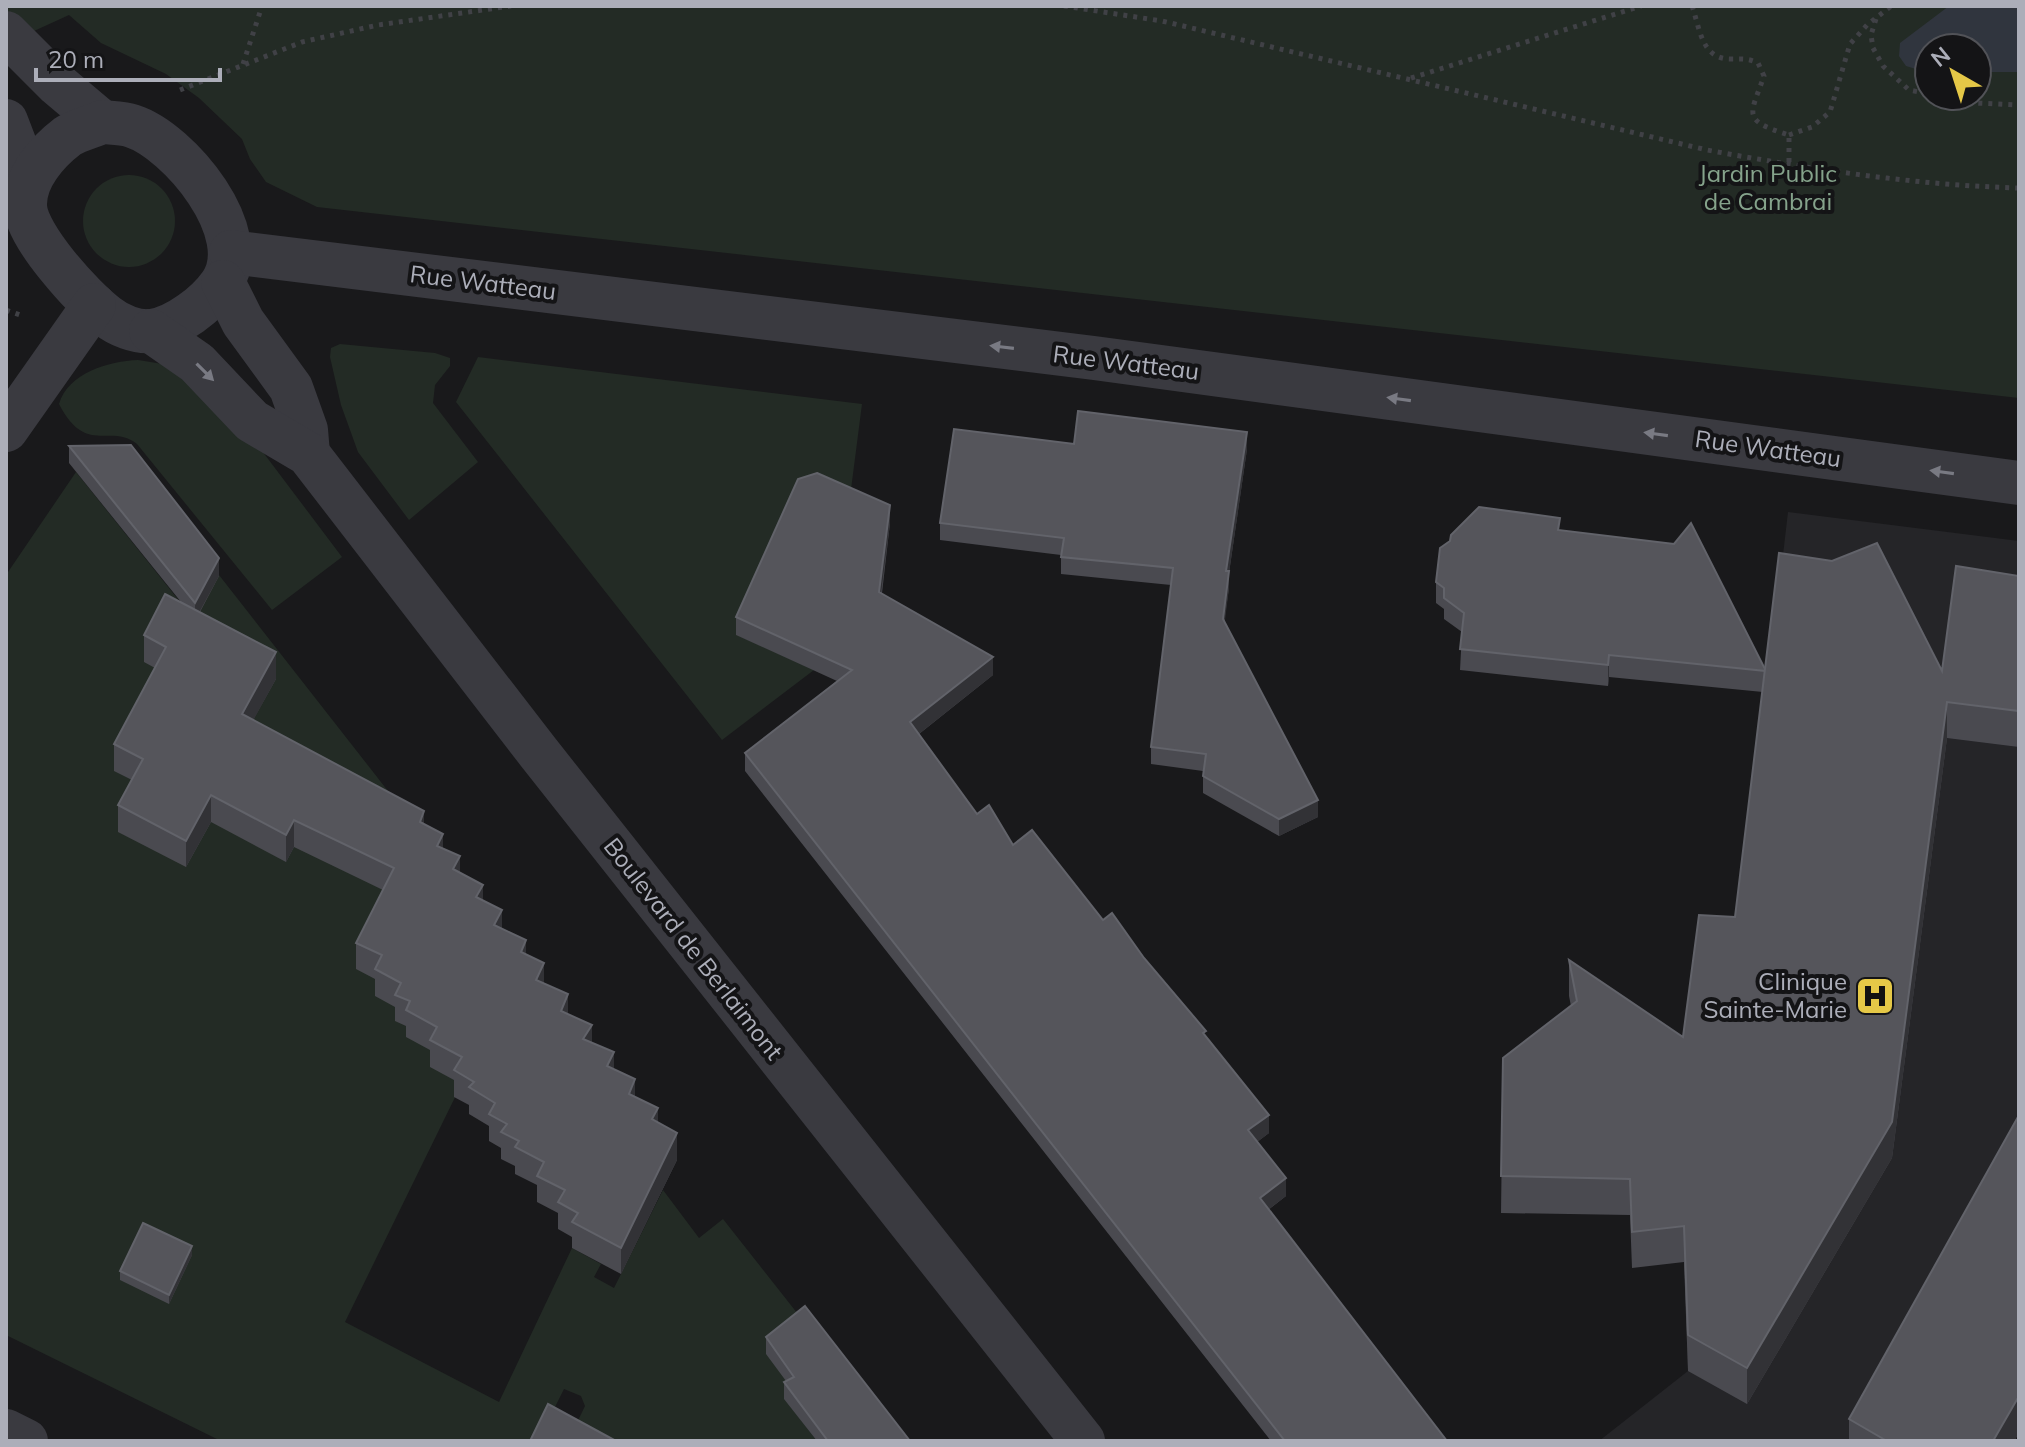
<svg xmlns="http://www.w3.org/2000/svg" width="2025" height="1447" viewBox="0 0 2025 1447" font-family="Mulish,sans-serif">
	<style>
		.built { fill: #252528 }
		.green { fill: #232b25; fill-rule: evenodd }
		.water { fill: #30353e }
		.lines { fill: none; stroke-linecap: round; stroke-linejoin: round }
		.path { stroke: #404146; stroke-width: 5; stroke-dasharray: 4 6; stroke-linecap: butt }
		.minor { stroke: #3a3a40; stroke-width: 44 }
		.wall { fill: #4a4a50 }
		.shaded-wall { fill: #323236 }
		.building { fill: #55555b; stroke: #62636a; stroke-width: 2 }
		.oneway { fill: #797a83 }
		.labels { text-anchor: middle; stroke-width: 8; stroke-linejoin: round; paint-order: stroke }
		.park-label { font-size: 24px; fill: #85a38b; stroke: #141416 }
		.street-label { font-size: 24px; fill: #acaeb9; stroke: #141416 }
		.poi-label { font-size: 24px; fill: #acaeb9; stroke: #141416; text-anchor: end }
	</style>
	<rect width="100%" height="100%" fill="#19191b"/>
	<polygon class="built" points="1788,512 2019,541 2019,1432 2014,1441 1599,1441 1688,1371 1684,1262 1727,1037"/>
	<g class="green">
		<path d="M 6,6 L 2019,6 L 2019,398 L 317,207 L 266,182 L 250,159 L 242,139 L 199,98 L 166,74 L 101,43 L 69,15 L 34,31 L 6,52 ZM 1929,48 L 1977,48 L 1977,96 L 1929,96 Z"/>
		<circle cx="129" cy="221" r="46"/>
		<polygon points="340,344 435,353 450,358 450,366 435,385 433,403 478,462 409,520 358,452 341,405 330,357 331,348"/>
		<polygon points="478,357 862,404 849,505 737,635 814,670 722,740 456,402"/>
		<path d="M 138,360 L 169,365 L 232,411 L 342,557 L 272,610 L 137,444 C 111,422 86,457 59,404 C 68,373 109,361 138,360 Z"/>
		<polygon points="76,472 185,608 167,674 219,575 424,837 394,895 382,982 410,1028 437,1054 462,1083 345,1322 499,1402 572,1248 601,1264 594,1277 614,1288 663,1190 699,1238 723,1219 805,1323 794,1393 785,1399 817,1441 568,1441 585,1406 581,1396 564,1389 538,1441 221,1441 6,1335 6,575"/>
	</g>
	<polygon class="water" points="1949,6 2019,6 2019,72 1977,72 1977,48 1929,48 1929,73 1906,66 1899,56 1900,43"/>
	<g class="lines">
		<g class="path">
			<path d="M 1064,6 L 1162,21 L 1707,150 C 1811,169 1913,185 2019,188"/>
			<path d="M 1692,6 C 1700,28 1701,60 1732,59 C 1742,59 1748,58 1758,63 L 1764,76 C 1750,116 1741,120 1789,135 L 1789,165"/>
			<polyline points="1876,19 1871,35 1873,48 1883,66 1909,90 1929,94"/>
			<polyline points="243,64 262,6"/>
			<polyline points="1411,78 1641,6"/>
			<polyline points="180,90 302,42 378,25 511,6"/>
			<polyline points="1939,96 1975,103 2019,105"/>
			<polyline points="1789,135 1812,127 1830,112 1850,44 1867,25 1891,6"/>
			<polyline points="6,310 20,315"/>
		</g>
		<g class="minor">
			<polyline points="6,33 57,84 102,122"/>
			<polyline points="6,121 29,181"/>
			<path d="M 102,122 C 111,123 123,123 132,126 C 179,141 256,234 221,284 C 207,304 177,327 152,331 C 137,333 118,325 107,316 C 83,298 26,236 25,206 C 24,178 47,152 68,136 C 78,130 91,127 102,122 Z"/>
			<polyline points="231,252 1094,358 2019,483"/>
			<polyline points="223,282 243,322 291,388 306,430 308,454"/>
			<polyline points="151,331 197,363 252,421 308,454 538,752 1083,1441"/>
			<polyline points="6,430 94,305"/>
			<polyline points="6,1431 26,1441"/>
		</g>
	</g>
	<g class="wall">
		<polygon points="1074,444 1247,449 1229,573 1229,588 1224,622 1318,817 1279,836 1203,793 1203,771 1151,764 1151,747 1171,585 1061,574 1061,555 940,540 940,523"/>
		<polygon points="69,446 219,576 200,612 276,679 253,720 424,825 460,873 483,900 502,929 526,955 544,984 568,1014 635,1097 658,1123 677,1160 621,1274 572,1248 572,1237 558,1229 558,1213 537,1202 537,1185 515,1174 515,1166 501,1159 501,1148 489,1141 489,1126 469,1114 469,1105 454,1097 454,1080 430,1067 430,1050 406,1037 406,1026 395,1021 395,1007 375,996 375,979 356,969 356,943 383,890 294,847 286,862 211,822 186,867 118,832 118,805 132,780 114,771 114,744 155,668 144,662 144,635 181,602 69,463"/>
		<polygon points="890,523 882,593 993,675 919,734 977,814 1013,845 1103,920 1144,958 1206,1037 1269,1133 1257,1142 1286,1196 1268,1210 1447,1441 1271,1441 745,771 745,753 837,681 736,635 736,617"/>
		<polygon points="1560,530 1765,669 1942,671 2019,576 2019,747 1947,738 1892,1158 1747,1404 1688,1371 1684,1262 1632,1268 1630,1215 1501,1213 1503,1058 1571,1006 1569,996 1569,960 1683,1037 1735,917 1763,692 1609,677 1608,686 1460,670 1462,632 1444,619 1444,609 1436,603 1436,582"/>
		<polygon points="192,1255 169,1304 120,1280 120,1271"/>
		<polygon points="766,1337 910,1441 817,1441 784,1399 784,1382 786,1381 766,1354"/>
		<polygon points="1849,1419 2019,1433 2014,1441 1849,1441"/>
	</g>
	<g class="shaded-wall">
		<polygon points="1247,432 1247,449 1229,573 1229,588 1223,636 1226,571"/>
		<polygon points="890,505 890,523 879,610 879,592"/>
		<polygon points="219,558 219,576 195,620 195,603"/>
		<polygon points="276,652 276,679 242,741 242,714"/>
		<polygon points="1609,655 1609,677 1608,686 1608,665"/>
		<polygon points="993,657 993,675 910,741 910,722"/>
		<polygon points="1947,702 1947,738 1892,1158 1747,1404 1747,1368"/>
		<polygon points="211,795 211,822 186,867 186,841"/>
		<polygon points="1318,800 1318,817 1279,836 1279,819"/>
		<polygon points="424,811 424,838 420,822"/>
		<polygon points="294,820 294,847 286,862 286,835"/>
		<polygon points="443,834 443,861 437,846"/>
		<polygon points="460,856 460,882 453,869"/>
		<polygon points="483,885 483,911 476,897"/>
		<polygon points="502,910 502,936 494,925"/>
		<polygon points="526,940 526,967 521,952"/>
		<polygon points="544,963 544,990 536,980"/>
		<polygon points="568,994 568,1021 561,1011"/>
		<polygon points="592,1025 592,1051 583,1039"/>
		<polygon points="614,1052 614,1078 607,1066"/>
		<polygon points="635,1079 635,1106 629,1094"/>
		<polygon points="658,1108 658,1135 652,1119"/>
		<polygon points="1269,1115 1269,1133 1248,1149 1248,1130"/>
		<polygon points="677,1133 677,1160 621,1274 621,1248"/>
		<polygon points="1286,1178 1286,1196 1260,1216 1260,1198"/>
		<polygon points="192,1246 192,1255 169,1304 169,1295"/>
		<polygon points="2019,1396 2019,1433 2014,1441 1993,1441"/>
	</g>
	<g class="building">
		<polygon points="1078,411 1247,432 1226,571 1229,571 1223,619 1318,800 1279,819 1203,776 1206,754 1151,747 1173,568 1061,557 1064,538 940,523 954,429 1074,444"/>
		<polygon points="131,445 219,558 195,603 69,446"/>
		<polygon points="817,473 890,505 879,592 993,657 910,722 977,814 989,805 1013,845 1032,830 1103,920 1112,913 1144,958 1206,1031 1203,1033 1269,1115 1248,1130 1286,1178 1260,1198 1447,1441 1285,1441 745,753 852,670 736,617 798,479"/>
		<polygon points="1479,507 1560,518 1558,530 1674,544 1691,523 1766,671 1609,655 1608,665 1460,649 1464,613 1444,598 1444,588 1436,582 1440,548 1450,541 1451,535"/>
		<polygon points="1877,543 1942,671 1956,566 2019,576 2019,711 1947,702 1892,1122 1747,1368 1688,1335 1684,1226 1632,1232 1630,1179 1501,1176 1503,1058 1577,1001 1569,960 1683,1037 1699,915 1735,917 1779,553 1832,561"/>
		<polygon points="165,594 276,652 242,714 424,811 420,822 443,834 437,846 460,856 453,869 483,885 476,897 502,910 494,925 526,940 521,952 544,963 536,980 568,994 561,1011 592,1025 583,1039 614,1052 607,1066 635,1079 629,1094 658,1108 652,1119 677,1133 621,1248 572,1222 578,1213 558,1202 565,1190 537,1176 544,1162 515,1147 519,1141 501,1132 507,1124 489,1114 495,1103 469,1087 474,1082 454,1070 462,1057 430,1040 437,1027 406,1010 410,1001 395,995 401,983 375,969 382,955 356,943 394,868 294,820 286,835 211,795 186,841 118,805 143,759 114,744 166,647 144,635"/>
		<polygon points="2019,1115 2019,1396 1993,1441 1887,1441 1849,1419"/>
		<polygon points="143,1223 192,1246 169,1295 120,1271"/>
		<polygon points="805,1306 910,1441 828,1441 784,1382 794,1377 766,1337"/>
		<polygon points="548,1404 616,1441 530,1441"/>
	</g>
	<defs><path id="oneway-solid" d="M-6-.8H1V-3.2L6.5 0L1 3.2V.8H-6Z" transform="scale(2)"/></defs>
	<g class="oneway">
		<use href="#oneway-solid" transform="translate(1002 347) rotate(-173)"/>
		<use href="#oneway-solid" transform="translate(205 372) rotate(45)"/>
		<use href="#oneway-solid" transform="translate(1399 399) rotate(-172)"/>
		<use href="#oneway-solid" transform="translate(1656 434) rotate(-172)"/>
		<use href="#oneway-solid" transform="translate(1942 472) rotate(-172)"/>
	</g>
	<defs>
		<symbol id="hospital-square" viewBox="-11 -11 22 22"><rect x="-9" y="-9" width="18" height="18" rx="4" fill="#e5c847" stroke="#141416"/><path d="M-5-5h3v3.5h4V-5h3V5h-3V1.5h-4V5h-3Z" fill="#111"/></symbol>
	</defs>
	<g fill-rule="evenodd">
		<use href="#hospital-square" x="1853" y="974" width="44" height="44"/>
	</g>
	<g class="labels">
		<g class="park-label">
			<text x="1768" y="182">Jardin Public<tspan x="1768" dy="28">de Cambrai</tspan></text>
		</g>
		<g class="street-label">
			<text transform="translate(483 283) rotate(7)" y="8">Rue Watteau</text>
			<text transform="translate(1126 363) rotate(7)" y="8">Rue Watteau</text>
			<text transform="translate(1768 449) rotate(8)" y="8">Rue Watteau</text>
			<text transform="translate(693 949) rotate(52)" y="8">Boulevard de Berlaimont</text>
		</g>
		<g class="poi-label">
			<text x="1847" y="990">Clinique<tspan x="1847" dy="28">Sainte-Marie</tspan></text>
		</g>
	</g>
	<rect width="2025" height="1447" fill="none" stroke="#acaeb9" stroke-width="16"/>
	<g transform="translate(1953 72) rotate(321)"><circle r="38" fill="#141416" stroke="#515257" stroke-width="2"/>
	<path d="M0-6L14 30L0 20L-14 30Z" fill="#e5c847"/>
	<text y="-12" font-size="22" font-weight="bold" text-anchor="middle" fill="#acaeb9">N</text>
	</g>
	<path d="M36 68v12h184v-12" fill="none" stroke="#acaeb9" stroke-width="4"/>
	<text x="48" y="68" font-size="24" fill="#acaeb9" stroke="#141416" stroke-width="6" paint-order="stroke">20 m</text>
</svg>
